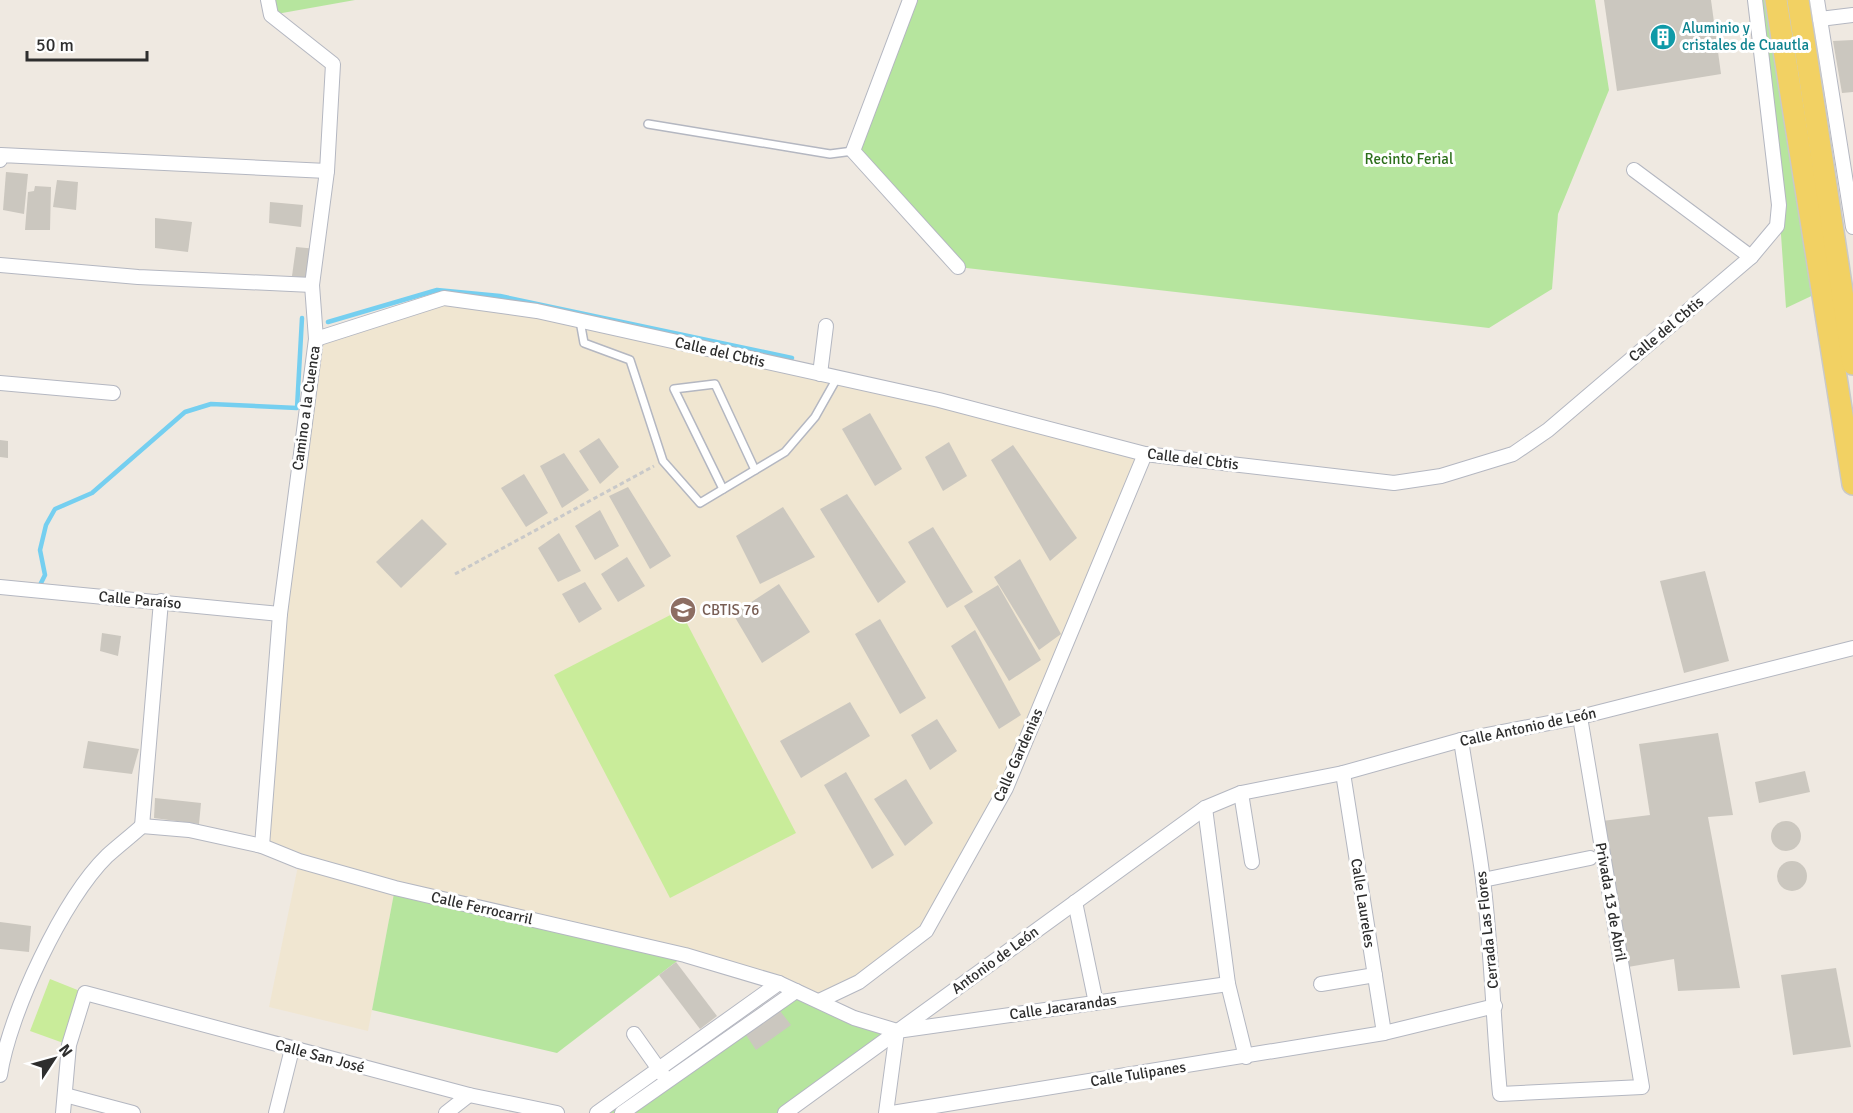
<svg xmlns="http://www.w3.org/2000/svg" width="1853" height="1113" viewBox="0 0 1853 1113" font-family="Signika,sans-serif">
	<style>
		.education { fill: #f0e6d1 }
		.green { fill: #b6e59e }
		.pitch { fill: #c9ec9a }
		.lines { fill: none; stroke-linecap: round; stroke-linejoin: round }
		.stream { stroke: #75cff0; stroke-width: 4.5 }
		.building { fill: #cbc7bf }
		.lane-casing { stroke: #b4b7c1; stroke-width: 10 }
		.street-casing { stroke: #b4b7c1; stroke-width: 16 }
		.primary-casing { stroke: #c9c9c9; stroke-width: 24 }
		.path { stroke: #c9c9c9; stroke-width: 3; stroke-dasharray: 4.5 3; stroke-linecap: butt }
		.lane { stroke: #fff; stroke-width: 7 }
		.street { stroke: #fff; stroke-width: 14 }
		.primary { stroke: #f2d163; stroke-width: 21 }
		.labels { text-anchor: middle; stroke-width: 6; stroke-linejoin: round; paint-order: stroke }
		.culture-label { font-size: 15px; fill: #0d838f; stroke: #fff; text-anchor: start }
		.park-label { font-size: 15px; fill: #2c6e1b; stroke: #fff }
		.street-label { font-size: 15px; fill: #2e2e2e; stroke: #fff }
		.education-label { font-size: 15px; fill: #785e54; stroke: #fff; text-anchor: start }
	</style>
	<rect width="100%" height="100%" fill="#efe9e1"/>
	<polygon class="education" points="444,298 580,321 1145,454 1015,766 926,931 859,982 814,1000 779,983 395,888 368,1031 269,1007 299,861 262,846 316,339"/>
	<g class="green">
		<polygon points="269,0 355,0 271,15"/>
		<polygon points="913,0 1595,0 1609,90 1558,214 1552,289 1489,328 958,267 853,151"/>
		<polygon points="1755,0 1776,0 1822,291 1786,308 1779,205"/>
		<polygon points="395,888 685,955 557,1053 372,1010"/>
		<polygon points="796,991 897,1031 785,1113 597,1113 658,1069 667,1081"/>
	</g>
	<g class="pitch">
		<polygon points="680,610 796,833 670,898 554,675"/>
		<polygon points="50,979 85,993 69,1045 30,1031"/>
	</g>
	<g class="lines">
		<g class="stream">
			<polyline points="328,322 437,290 500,296 792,358"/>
			<polyline points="40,585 45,575 40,550 46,525 55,509 92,493 185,412 211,404 297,408 302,318"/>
		</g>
	</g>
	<g class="building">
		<polygon points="1604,0 1711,0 1721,74 1617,91"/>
		<polygon points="1853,40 1853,92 1842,93 1833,41"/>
		<polygon points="6,172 28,174 24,214 3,210"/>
		<polygon points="57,180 78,182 76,210 53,207"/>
		<polygon points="35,186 51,187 50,230 25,230 28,192 34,191"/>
		<polygon points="270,202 303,205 301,227 269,223"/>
		<polygon points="155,218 192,222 188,252 155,248"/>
		<polygon points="296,247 317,249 313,280 292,276"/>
		<polygon points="870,413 902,469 875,486 842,429"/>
		<polygon points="599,438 619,467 600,484 579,451"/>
		<polygon points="0,440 8,441 8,458 0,457"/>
		<polygon points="949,442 967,476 943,491 925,457"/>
		<polygon points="1013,445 1077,538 1050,561 991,460"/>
		<polygon points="564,453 589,490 562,508 540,466"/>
		<polygon points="524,474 548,513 526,527 501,488"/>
		<polygon points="628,487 671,556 650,569 609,496"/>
		<polygon points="847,494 906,582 878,603 820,509"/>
		<polygon points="783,507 815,557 760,584 736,536"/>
		<polygon points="600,510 619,546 595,560 575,526"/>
		<polygon points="422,519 447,544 401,588 376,562"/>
		<polygon points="933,527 973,592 947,608 908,542"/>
		<polygon points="559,533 581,571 558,582 538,548"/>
		<polygon points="627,557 645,586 618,602 601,574"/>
		<polygon points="1020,559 1061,634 1039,650 994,577"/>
		<polygon points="1705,571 1729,661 1684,673 1660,581"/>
		<polygon points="585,582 602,609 579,623 562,594"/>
		<polygon points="779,584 810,632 762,663 733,614"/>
		<polygon points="998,585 1041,660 1009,681 964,606"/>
		<polygon points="880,619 926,698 900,714 855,634"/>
		<polygon points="975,630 1021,715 999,729 951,646"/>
		<polygon points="102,633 121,636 118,656 100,651"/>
		<polygon points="850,702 870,736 801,778 780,741"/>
		<polygon points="937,719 957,751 930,770 911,735"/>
		<polygon points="1718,733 1733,815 1708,817 1740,988 1678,991 1674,959 1628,967 1602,821 1650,815 1639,744"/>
		<polygon points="88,741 139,749 132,774 83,768"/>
		<polygon points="1805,771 1810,792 1759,803 1755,782"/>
		<polygon points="846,772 894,855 872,869 824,785"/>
		<polygon points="906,779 933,823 905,846 874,799"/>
		<polygon points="155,798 201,803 199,824 154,818"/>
		<circle cx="1786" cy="836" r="15"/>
		<circle cx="1792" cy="876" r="15"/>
		<polygon points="0,922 31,926 29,952 0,949"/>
		<polygon points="676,962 717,1016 700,1029 659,975"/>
		<polygon points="1836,968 1851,1047 1793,1055 1781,975"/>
		<polygon points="777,1007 791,1025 756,1050 744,1032"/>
	</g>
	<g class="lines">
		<defs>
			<g id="lane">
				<polyline points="648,124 830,154 853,151"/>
				<polyline points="580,321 584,343 630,360 663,461 700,503 785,452 815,417 837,378"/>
				<polyline points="723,489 674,389 715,384 755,470"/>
			</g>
			<g id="street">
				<polyline points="910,0 853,151 958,267"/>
				<polyline points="1817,0 1853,227"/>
				<polyline points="1820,19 1853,15"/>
				<polyline points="0,160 1,155 327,171"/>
				<polyline points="1634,170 1751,257"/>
				<polyline points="0,265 138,277 312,285"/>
				<polyline points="316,339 444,298 537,311 939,400 1145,454 1394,483 1441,476 1513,454 1548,430 1751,257 1777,226 1779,205 1755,0"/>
				<polyline points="820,374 826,326"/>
				<polyline points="0,383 113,393"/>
				<polyline points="0,587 280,614"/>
				<path d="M 1461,740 C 1468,787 1477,833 1483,880 C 1492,951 1493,1023 1500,1094 L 1642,1087 L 1580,717"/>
				<polyline points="1343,773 1384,1033"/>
				<polyline points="1241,793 1252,862"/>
				<polyline points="1205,808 1228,984 1246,1057"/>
				<polyline points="142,826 189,830 262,846 299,861 395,888 685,955 779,983 854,1018 897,1031 1228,984"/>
				<polyline points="142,826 161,601"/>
				<polyline points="262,846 280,614 316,339 312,285 327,171 333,64 271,15 268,0"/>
				<polyline points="1483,880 1590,858"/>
				<polyline points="1075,902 1096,1003"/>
				<polyline points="1321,984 1375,975"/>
				<polyline points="819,1001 859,982 926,931 1006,788 1145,454"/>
				<polyline points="634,1034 663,1075"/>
				<path d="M 0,1075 C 9,1014 63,899 107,856 C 118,846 131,836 142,826"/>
				<polyline points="65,1095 133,1113"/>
				<polyline points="63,1113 69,1045 85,993 469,1095 557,1113"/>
				<polyline points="276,1113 292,1049"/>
				<polyline points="446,1113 469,1095"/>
				<polyline points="597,1113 779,983"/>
				<polyline points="622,1113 796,991"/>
				<polyline points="785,1113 1205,808 1241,793 1343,773 1461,740 1580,717 1853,648"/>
				<polyline points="886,1113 897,1031"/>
				<polyline points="892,1113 1384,1033 1495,1006"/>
			</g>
			<g id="primary">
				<polyline points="1776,0 1853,484"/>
				<polyline points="1798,0 1853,364"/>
			</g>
		</defs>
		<use href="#lane" class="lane-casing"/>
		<use href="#street" class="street-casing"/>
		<use href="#primary" class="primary-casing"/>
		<polyline class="path" points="455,574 654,466"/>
		<use href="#lane" class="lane"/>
		<use href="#street" class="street"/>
		<use href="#primary" class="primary"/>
	</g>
	<defs>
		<symbol id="building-disc" viewBox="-11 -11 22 22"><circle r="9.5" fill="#0f9aa8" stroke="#fff"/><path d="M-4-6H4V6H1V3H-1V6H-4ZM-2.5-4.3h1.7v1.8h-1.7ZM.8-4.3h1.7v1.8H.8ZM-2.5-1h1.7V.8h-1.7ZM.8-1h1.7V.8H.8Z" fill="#fff"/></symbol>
		<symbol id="school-disc" viewBox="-11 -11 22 22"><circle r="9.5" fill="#8d6e63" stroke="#fff"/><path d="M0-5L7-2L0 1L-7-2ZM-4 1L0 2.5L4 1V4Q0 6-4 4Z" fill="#fff"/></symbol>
	</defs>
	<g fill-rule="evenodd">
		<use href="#building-disc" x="1648" y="22" width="30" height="30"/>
		<use href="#school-disc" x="668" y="595" width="30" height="30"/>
	</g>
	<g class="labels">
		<g class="culture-label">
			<text x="1682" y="33">Aluminio y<tspan x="1682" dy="17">cristales de Cuautla</tspan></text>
		</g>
		<g class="park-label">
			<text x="1409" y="164">Recinto Ferial</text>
		</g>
		<g class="street-label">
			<text transform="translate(1666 329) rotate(-40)" y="5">Calle del Cbtis</text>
			<text transform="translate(720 352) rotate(13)" y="5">Calle del Cbtis</text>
			<text transform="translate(306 408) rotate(-82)" y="5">Camino a la Cuenca</text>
			<text transform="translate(1193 459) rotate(7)" y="5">Calle del Cbtis</text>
			<text transform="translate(140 600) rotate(5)" y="5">Calle Paraíso</text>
			<text transform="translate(1528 727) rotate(-12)" y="5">Calle Antonio de León</text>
			<text transform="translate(1018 755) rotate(-66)" y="5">Calle Gardenias</text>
			<text transform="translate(1611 902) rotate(80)" y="5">Privada 13 de Abril</text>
			<text transform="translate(1363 903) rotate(81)" y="5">Calle Laureles</text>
			<text transform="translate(482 908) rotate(13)" y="5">Calle Ferrocarril</text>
			<text transform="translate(1487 930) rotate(-96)" y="5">Cerrada Las Flores</text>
			<text transform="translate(995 960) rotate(-36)" y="5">Antonio de León</text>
			<text transform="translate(1063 1007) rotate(-8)" y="5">Calle Jacarandas</text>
			<text transform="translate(320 1056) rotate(15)" y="5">Calle San José</text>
			<text transform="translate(1138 1074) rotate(-9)" y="5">Calle Tulipanes</text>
		</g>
		<g class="education-label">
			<text x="702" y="615">CBTIS 76</text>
		</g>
	</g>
	<g transform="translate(54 1059) rotate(54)" stroke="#ffffff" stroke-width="4.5" paint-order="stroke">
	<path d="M0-4.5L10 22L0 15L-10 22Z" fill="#2e2e2e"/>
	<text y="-9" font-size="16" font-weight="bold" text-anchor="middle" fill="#2e2e2e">N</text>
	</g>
	<path d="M27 51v9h120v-9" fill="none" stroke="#2e2e2e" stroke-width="3"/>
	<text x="36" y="51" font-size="18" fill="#2e2e2e" stroke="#ffffff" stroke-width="4.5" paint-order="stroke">50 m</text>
</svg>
